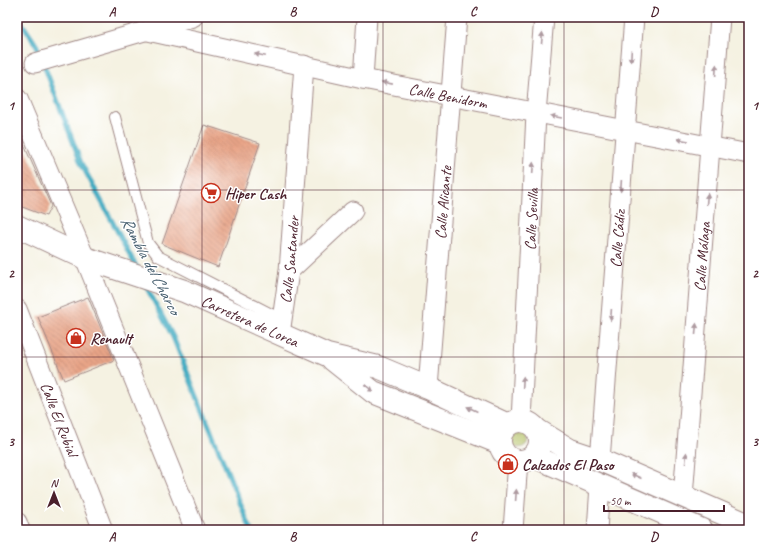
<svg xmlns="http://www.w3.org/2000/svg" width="766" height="547" viewBox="0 0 766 547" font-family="Caveat,sans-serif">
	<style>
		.grass { fill: url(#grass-tufts); stroke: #7e7046 }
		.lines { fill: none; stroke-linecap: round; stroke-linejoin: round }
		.stream { stroke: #42abc1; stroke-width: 5 }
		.building { fill: url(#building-back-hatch) }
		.service-casing { stroke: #a08886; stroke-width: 12 }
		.minor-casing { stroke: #a08886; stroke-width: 21 }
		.secondary-casing { stroke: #a08886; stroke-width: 24 }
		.service { stroke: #fff; stroke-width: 10 }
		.minor { stroke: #fff; stroke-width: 19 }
		.secondary { stroke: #fff; stroke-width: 22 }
		.oneway { fill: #ae9aa0 }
		.grid { fill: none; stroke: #4a1f2b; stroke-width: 1; stroke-opacity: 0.55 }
		.labels { text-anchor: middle; stroke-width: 3; stroke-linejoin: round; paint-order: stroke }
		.street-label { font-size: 16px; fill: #4a1f2b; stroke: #fff }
		.poi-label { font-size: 16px; font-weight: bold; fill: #4a1f2b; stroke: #fff; text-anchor: start }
		.water-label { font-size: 17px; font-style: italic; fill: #465e6e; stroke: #fff }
		.neatline { fill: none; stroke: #4a1f2b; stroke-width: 1.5 }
		.grid-label { font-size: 13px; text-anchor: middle; font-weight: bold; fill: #4a1f2b }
	</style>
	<defs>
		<pattern id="grass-tufts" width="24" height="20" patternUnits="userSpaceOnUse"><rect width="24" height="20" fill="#b2c062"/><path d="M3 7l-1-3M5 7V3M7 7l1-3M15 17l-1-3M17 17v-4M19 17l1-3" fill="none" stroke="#939b51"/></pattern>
		<pattern id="building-back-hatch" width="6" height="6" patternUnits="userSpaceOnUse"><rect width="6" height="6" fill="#e8a487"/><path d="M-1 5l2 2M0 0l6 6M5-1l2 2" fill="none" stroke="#be856f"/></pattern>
	</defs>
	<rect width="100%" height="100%" fill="#fff"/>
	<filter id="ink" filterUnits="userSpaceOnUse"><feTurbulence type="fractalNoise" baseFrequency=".025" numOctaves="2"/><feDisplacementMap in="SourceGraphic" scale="8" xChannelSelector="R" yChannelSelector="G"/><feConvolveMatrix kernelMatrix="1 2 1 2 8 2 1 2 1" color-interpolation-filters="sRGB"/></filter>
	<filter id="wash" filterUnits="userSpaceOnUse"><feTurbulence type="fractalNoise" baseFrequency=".012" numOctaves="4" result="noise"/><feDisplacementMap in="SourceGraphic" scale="16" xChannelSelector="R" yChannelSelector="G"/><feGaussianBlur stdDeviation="0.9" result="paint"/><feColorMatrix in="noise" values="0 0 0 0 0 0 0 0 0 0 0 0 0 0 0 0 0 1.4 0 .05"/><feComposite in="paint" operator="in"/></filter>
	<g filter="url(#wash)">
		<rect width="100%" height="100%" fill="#f5f2e2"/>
		<circle class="grass" cx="519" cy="439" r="9"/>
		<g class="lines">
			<g class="stream">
				<polyline points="18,17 37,46 41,58"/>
				<polyline points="44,65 81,163 137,268"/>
				<polyline points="146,286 173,337 251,530"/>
			</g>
		</g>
		<g id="blocks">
			<g class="building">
				<polygon points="204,125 260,143 218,267 162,244"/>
				<polygon points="17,129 51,206 46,216 17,205"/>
				<polygon points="88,297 114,360 64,380 38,317"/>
			</g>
		</g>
	</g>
	<g filter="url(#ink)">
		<use href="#blocks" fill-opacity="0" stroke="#a08886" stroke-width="1"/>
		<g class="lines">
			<defs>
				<polyline id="service" points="115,117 148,243 158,256 281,319"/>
				<g id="minor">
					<path id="s1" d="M 148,31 L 363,79 L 749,154"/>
					<polyline points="35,63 193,17"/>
					<polyline points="363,79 367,17"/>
					<polyline points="18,99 85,258 195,530"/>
					<polyline points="289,271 353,211"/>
					<path id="s2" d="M 17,309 L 103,530"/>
					<path id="s3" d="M 280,334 L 289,271 L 304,65"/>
					<path id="s4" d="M 428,388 L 457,17"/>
					<path id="s5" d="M 521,421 L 536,114 L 544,17"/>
					<path id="s6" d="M 600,460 L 634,17"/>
					<path id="s7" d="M 683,497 L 720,17"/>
					<polyline points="17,522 20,530"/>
					<polyline points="513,530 518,461"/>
					<polyline points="597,530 600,486"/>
				</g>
				<g id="secondary">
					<path id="s8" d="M 17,226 L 85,258 L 184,291 L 327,355 L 378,367 L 428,388 L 508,425"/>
					<polyline points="333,360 373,392 500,443"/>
					<circle cx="520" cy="441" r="20"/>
					<polyline points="537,430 570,450 600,460 749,525"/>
					<polyline points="533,456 702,530"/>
				</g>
			</defs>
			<use href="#service" class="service-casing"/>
			<use href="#minor" class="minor-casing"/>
			<use href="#secondary" class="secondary-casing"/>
			<use href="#service" class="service"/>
			<use href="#minor" class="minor"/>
			<use href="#secondary" class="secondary"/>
		</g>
		<defs><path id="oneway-solid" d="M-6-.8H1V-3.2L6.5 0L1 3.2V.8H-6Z"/></defs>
		<g class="oneway">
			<use href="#oneway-solid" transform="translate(542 38) rotate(-85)"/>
			<use href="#oneway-solid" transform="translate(260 55) rotate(-168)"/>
			<use href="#oneway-solid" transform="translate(631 56) rotate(94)"/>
			<use href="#oneway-solid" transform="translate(716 70) rotate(-86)"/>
			<use href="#oneway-solid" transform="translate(387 83) rotate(-169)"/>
			<use href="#oneway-solid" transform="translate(556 117) rotate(-170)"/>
			<use href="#oneway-solid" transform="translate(683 140) rotate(-169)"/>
			<use href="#oneway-solid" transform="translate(533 168) rotate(-87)"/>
			<use href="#oneway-solid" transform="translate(621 186) rotate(94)"/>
			<use href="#oneway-solid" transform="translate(707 199) rotate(-85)"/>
			<use href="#oneway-solid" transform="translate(611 315) rotate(94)"/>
			<use href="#oneway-solid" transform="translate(696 329) rotate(-85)"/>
			<use href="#oneway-solid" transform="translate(523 382) rotate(-87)"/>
			<use href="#oneway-solid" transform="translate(369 388) rotate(37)"/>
			<use href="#oneway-solid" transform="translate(472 409) rotate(-155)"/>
			<use href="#oneway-solid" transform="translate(686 458) rotate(-85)"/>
			<use href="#oneway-solid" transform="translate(636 476) rotate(-156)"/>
			<use href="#oneway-solid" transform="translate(516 495) rotate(-86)"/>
		</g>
	</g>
	<path class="grid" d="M 202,17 L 202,530M 383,17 L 383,530M 564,17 L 564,530M 17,190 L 749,190M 17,357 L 749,357"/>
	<defs>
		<symbol id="supermarket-ring" viewBox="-11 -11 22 22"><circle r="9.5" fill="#fff" stroke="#c8321e" stroke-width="1.5"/><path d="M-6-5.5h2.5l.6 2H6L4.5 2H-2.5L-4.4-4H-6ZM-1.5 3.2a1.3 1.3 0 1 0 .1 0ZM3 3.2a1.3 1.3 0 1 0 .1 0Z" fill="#c8321e"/></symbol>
		<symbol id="shop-ring" viewBox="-11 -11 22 22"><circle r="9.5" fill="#fff" stroke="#c8321e" stroke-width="1.5"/><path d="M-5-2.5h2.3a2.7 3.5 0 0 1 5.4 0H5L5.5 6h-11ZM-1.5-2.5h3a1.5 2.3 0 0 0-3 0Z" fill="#c8321e"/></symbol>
	</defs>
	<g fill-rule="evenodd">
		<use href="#supermarket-ring" x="200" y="182" width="22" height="22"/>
		<use href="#shop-ring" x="65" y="327" width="22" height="22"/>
		<use href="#shop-ring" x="497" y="453" width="22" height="22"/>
	</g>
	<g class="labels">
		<g class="street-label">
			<text dy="6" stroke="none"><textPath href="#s1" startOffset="307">Calle Benidorm</textPath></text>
			<text dy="6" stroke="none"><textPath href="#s4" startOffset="186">Calle Alicante</textPath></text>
			<text dy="6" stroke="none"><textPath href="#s5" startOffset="202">Calle Sevilla</textPath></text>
			<text dy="6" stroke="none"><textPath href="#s6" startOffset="222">Calle Cádiz</textPath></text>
			<text dy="6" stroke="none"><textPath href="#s7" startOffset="241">Calle Málaga</textPath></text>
			<text dy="6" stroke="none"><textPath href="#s3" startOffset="75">Calle Santander</textPath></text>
			<text dy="6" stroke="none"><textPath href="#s8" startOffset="252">Carretera de Lorca</textPath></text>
			<text dy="6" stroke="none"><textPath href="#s2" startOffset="118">Calle El Rubial</textPath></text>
		</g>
		<g class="poi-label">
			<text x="225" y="199">Hiper Cash</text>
			<text x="90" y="344">Renault</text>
			<text x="522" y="470">Calzados El Paso</text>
		</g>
		<g class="water-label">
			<text transform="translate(151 265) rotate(62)" y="6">Rambla del Charco</text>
		</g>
	</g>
	<rect width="766" height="547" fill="none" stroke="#fff" stroke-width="44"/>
	<g transform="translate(54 493)" stroke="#ffffff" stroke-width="3" paint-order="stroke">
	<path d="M0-3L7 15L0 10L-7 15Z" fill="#4a1f2b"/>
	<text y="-6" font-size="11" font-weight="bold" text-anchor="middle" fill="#4a1f2b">N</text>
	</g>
	<path d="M604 505v6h120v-6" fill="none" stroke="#4a1f2b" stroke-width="2"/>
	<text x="610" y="505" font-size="12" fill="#4a1f2b" stroke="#ffffff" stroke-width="3" paint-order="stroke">50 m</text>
	<rect x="22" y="22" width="722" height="503" class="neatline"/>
	<g class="grid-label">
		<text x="112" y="16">A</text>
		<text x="293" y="16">B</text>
		<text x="473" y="16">C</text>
		<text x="654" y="16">D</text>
		<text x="11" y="110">1</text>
		<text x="755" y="110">1</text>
		<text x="11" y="278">2</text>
		<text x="755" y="278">2</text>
		<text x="11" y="446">3</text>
		<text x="755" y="446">3</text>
		<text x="112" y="541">A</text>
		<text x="293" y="541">B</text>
		<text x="473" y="541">C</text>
		<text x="654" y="541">D</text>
	</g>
</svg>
